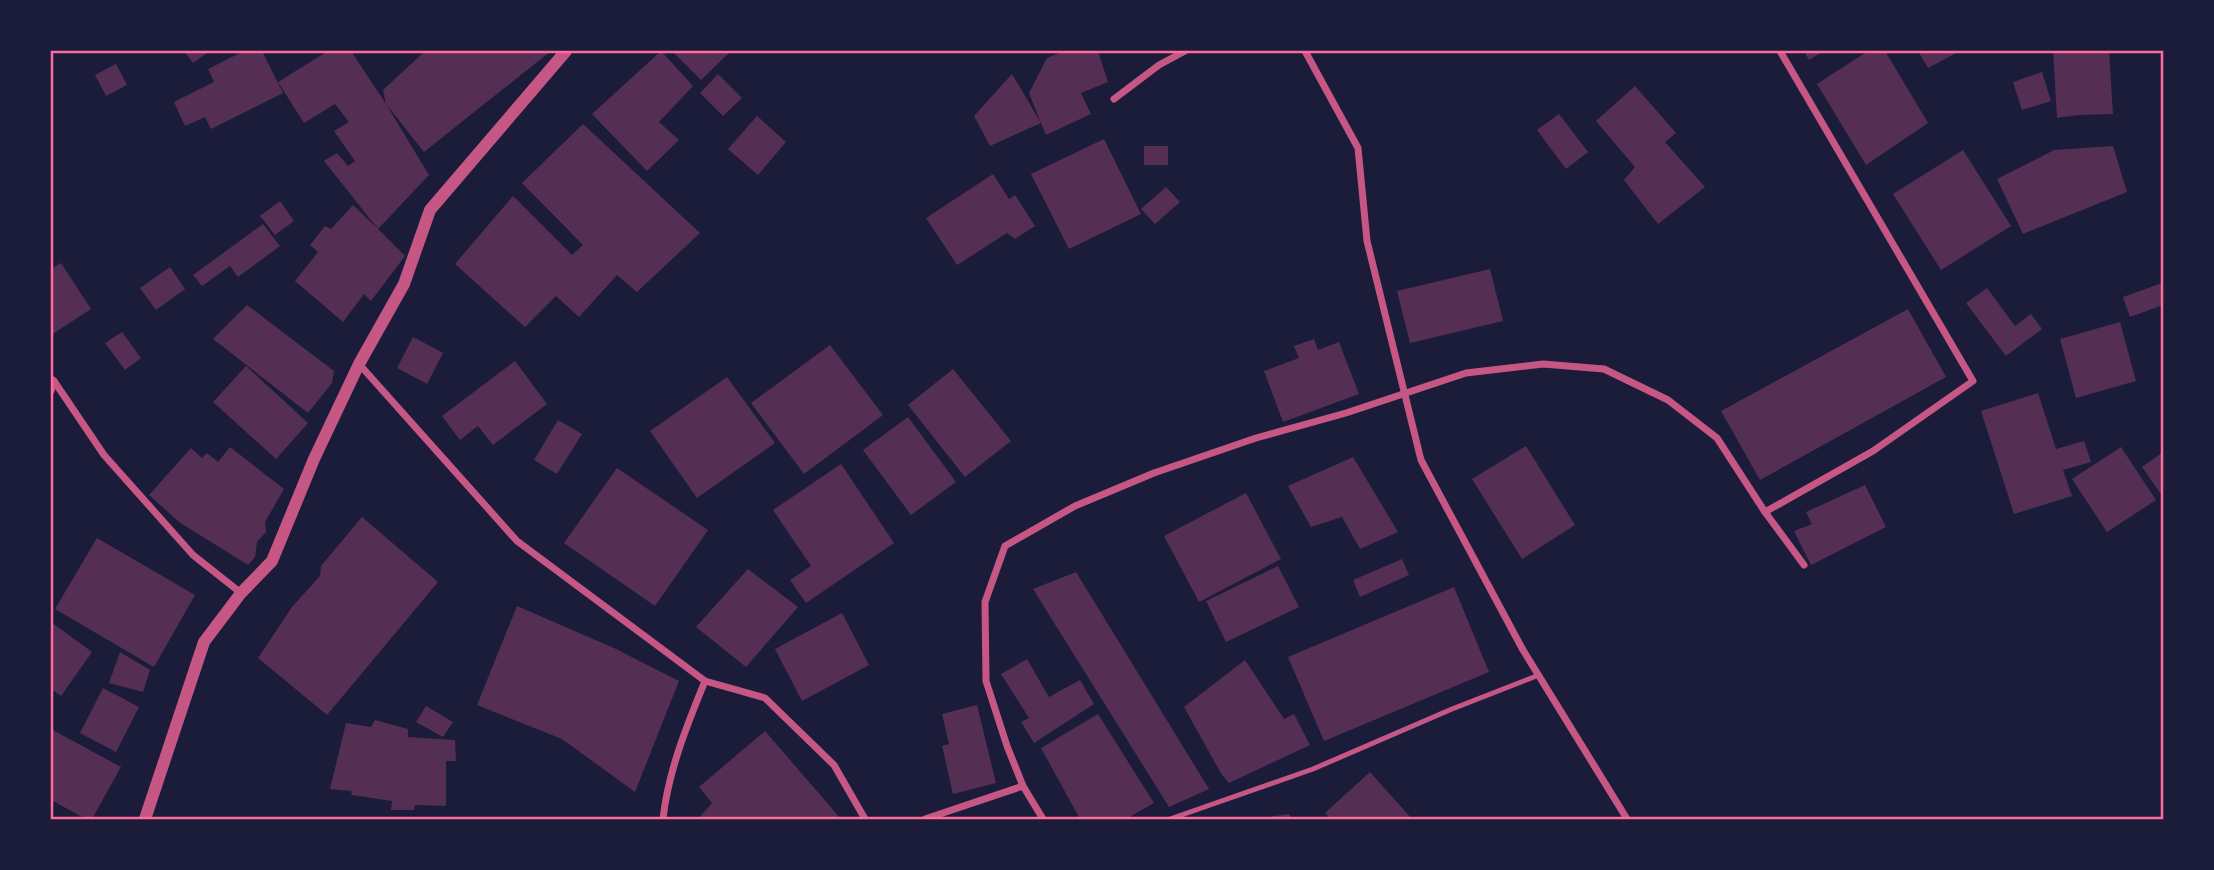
<svg xmlns="http://www.w3.org/2000/svg" width="2214" height="870" viewBox="0 0 2214 870" font-family="'PT Sans',sans-serif">
	<style>
		.building { fill: #542f53 }
		.lines { fill: none; stroke-linecap: round; stroke-linejoin: round }
		.service { stroke: #c65784; stroke-width: 5 }
		.minor { stroke: #c65784; stroke-width: 7 }
		.tertiary { stroke: #c65784; stroke-width: 12 }
		.neatline { fill: none; stroke: #ff6b9d; stroke-width: 2.5 }
	</style>
	<rect width="100%" height="100%" fill="#1b1b3a"/>
	<g class="building">
		<polygon points="184,51 210,51 193,63"/>
		<polygon points="244,51 262,51 283,93 211,129 205,117 185,126 174,102 214,82 208,69"/>
		<polygon points="328,51 351,51 386,104 383,90 425,51 551,51 424,152 386,104 429,175 378,229 405,256 371,301 364,294 343,322 295,281 318,252 310,245 325,226 331,229 353,205 378,229 324,161 337,153 348,166 355,161 334,131 349,122 335,104 304,123 278,82"/>
		<polygon points="661,51 693,86 659,122 679,140 647,171 592,114"/>
		<polygon points="672,51 731,51 701,80"/>
		<polygon points="1064,51 1098,51 1108,82 1081,93 1091,114 1046,135 1041,123 990,146 974,116 1012,74 1041,123 1029,93 1047,58"/>
		<polygon points="1804,51 1824,51 1809,60"/>
		<polygon points="1868,51 1885,51 1928,123 1866,165 1817,84"/>
		<polygon points="1918,51 1960,51 1928,68"/>
		<polygon points="2053,51 2109,51 2113,114 2078,115 2057,118"/>
		<polygon points="116,64 127,85 106,96 95,75"/>
		<polygon points="2042,72 2051,101 2022,110 2013,82"/>
		<polygon points="718,74 742,98 723,116 700,93"/>
		<polygon points="1635,86 1676,133 1665,142 1705,187 1658,224 1624,180 1635,167 1596,121"/>
		<polygon points="1559,114 1588,152 1566,169 1537,130"/>
		<polygon points="757,116 786,142 758,175 728,149"/>
		<polygon points="583,124 700,233 637,292 617,275 579,317 556,296 525,327 455,264 513,196 572,255 583,245 522,183"/>
		<polygon points="1104,139 1141,214 1069,249 1031,174"/>
		<rect x="1144" y="146" width="24" height="19"/>
		<polygon points="2113,146 2127,192 2023,234 1997,179 2054,150"/>
		<polygon points="1963,150 2011,226 1941,270 1893,194"/>
		<polygon points="993,174 1009,199 1015,195 1035,226 1015,239 1007,233 957,265 926,218"/>
		<polygon points="1166,187 1180,202 1155,224 1141,209"/>
		<polygon points="280,201 294,221 275,235 260,216"/>
		<polygon points="263,224 280,246 238,277 230,266 202,286 193,275"/>
		<polygon points="61,263 91,309 51,335 51,269"/>
		<polygon points="170,267 185,289 156,310 140,288"/>
		<polygon points="1490,269 1503,321 1410,343 1397,291"/>
		<polygon points="2162,283 2163,305 2130,317 2123,297"/>
		<polygon points="1987,288 2015,326 2031,314 2042,329 2006,356 1966,303"/>
		<polygon points="247,305 334,371 332,383 308,413 213,339"/>
		<polygon points="1908,309 1946,377 1760,480 1721,411"/>
		<polygon points="2120,322 2136,381 2076,398 2060,339"/>
		<polygon points="122,332 141,358 125,370 105,343"/>
		<polygon points="413,337 443,353 427,384 397,368"/>
		<polygon points="1314,339 1318,350 1339,342 1359,394 1283,422 1264,371 1299,358 1294,346"/>
		<polygon points="830,345 883,415 804,474 751,403"/>
		<polygon points="515,361 547,404 493,445 478,426 460,440 442,416"/>
		<polygon points="246,366 308,423 276,459 213,402"/>
		<polygon points="953,369 1011,441 965,477 908,405"/>
		<polygon points="727,377 775,443 697,498 650,431"/>
		<polygon points="2038,393 2056,449 2084,441 2091,462 2063,470 2072,496 2014,514 1981,411"/>
		<polygon points="908,417 956,482 911,515 863,450"/>
		<polygon points="558,420 582,434 557,474 534,460"/>
		<polygon points="1526,446 1575,525 1522,559 1472,479"/>
		<polygon points="230,447 284,489 265,522 266,532 257,542 255,557 248,565 179,522 149,495 191,448 202,458 207,453 218,462"/>
		<polygon points="2121,447 2156,500 2107,532 2072,479"/>
		<polygon points="2163,452 2163,497 2142,467"/>
		<polygon points="1353,457 1398,532 1360,549 1342,517 1311,527 1288,486"/>
		<polygon points="841,464 894,543 806,603 790,580 811,566 773,510"/>
		<polygon points="617,468 708,530 655,606 564,543"/>
		<polygon points="1865,485 1886,527 1811,565 1794,531 1812,524 1806,512"/>
		<polygon points="1246,493 1281,559 1199,602 1164,536"/>
		<polygon points="362,517 438,582 327,715 258,658 292,607 320,576 321,566"/>
		<polygon points="97,538 195,595 154,667 55,609"/>
		<polygon points="1402,559 1409,575 1360,597 1353,580"/>
		<polygon points="1278,566 1299,607 1226,642 1206,601"/>
		<polygon points="748,569 798,607 746,667 696,627"/>
		<polygon points="1076,572 1209,789 1169,807 1033,589"/>
		<polygon points="1454,587 1489,672 1324,741 1288,657"/>
		<polygon points="517,606 614,648 679,681 635,792 562,739 477,705"/>
		<polygon points="842,613 869,665 802,701 775,649"/>
		<polygon points="51,622 92,652 61,696 51,689"/>
		<polygon points="120,652 150,670 143,692 109,683"/>
		<polygon points="1027,659 1049,697 1080,680 1094,704 1034,743 1021,722 1029,718 1001,674"/>
		<polygon points="1245,660 1284,719 1294,714 1310,745 1229,783 1222,775 1184,707"/>
		<polygon points="103,688 139,707 116,752 80,733"/>
		<polygon points="977,705 996,783 953,794 942,746 949,744 942,714"/>
		<polygon points="426,706 453,722 443,737 416,722"/>
		<polygon points="1098,714 1154,803 1126,819 1080,819 1041,748"/>
		<polygon points="375,720 408,729 408,737 455,740 456,761 446,761 446,806 415,805 414,810 391,810 392,801 352,795 351,791 330,789 346,723 371,727"/>
		<polygon points="51,729 121,767 92,819 86,819 51,800"/>
		<polygon points="765,731 841,819 698,819 712,803 699,787"/>
		<polygon points="1370,772 1412,819 1331,819 1325,813"/>
		<polygon points="1289,814 1292,819 1261,819 1261,818"/>
	</g>
	<g class="lines">
		<polyline class="service" points="1170,819 1313,769 1452,709 1539,675"/>
		<g class="minor">
			<polyline points="1305,51 1358,148 1367,241 1421,460 1523,650 1627,819"/>
			<polyline points="1114,99 1159,65 1185,51"/>
			<polyline points="359,364 517,541 705,681 765,698 834,765 865,819"/>
			<polyline points="54,381 104,455 193,555 241,593"/>
			<polyline points="51,391 54,381 51,379"/>
			<polyline points="1765,512 1873,451 1973,381 1780,51"/>
			<path d="M 663,819 C 668,772 687,725 705,681"/>
			<polyline points="925,819 1023,786"/>
			<polyline points="1043,819 1023,786 1007,746 986,681 985,602 1005,546 1075,506 1154,473 1256,438 1346,413 1466,373 1543,364 1604,369 1668,400 1717,438 1765,512 1804,565"/>
		</g>
		<polyline class="tertiary" points="145,819 204,642 241,593 272,561 314,459 359,364 404,284 430,210 566,51"/>
	</g>
	<rect width="2214" height="870" fill="none" stroke="#1b1b3a" stroke-width="105"/>
	<rect x="52" y="52" width="2110" height="766" class="neatline"/>
</svg>
